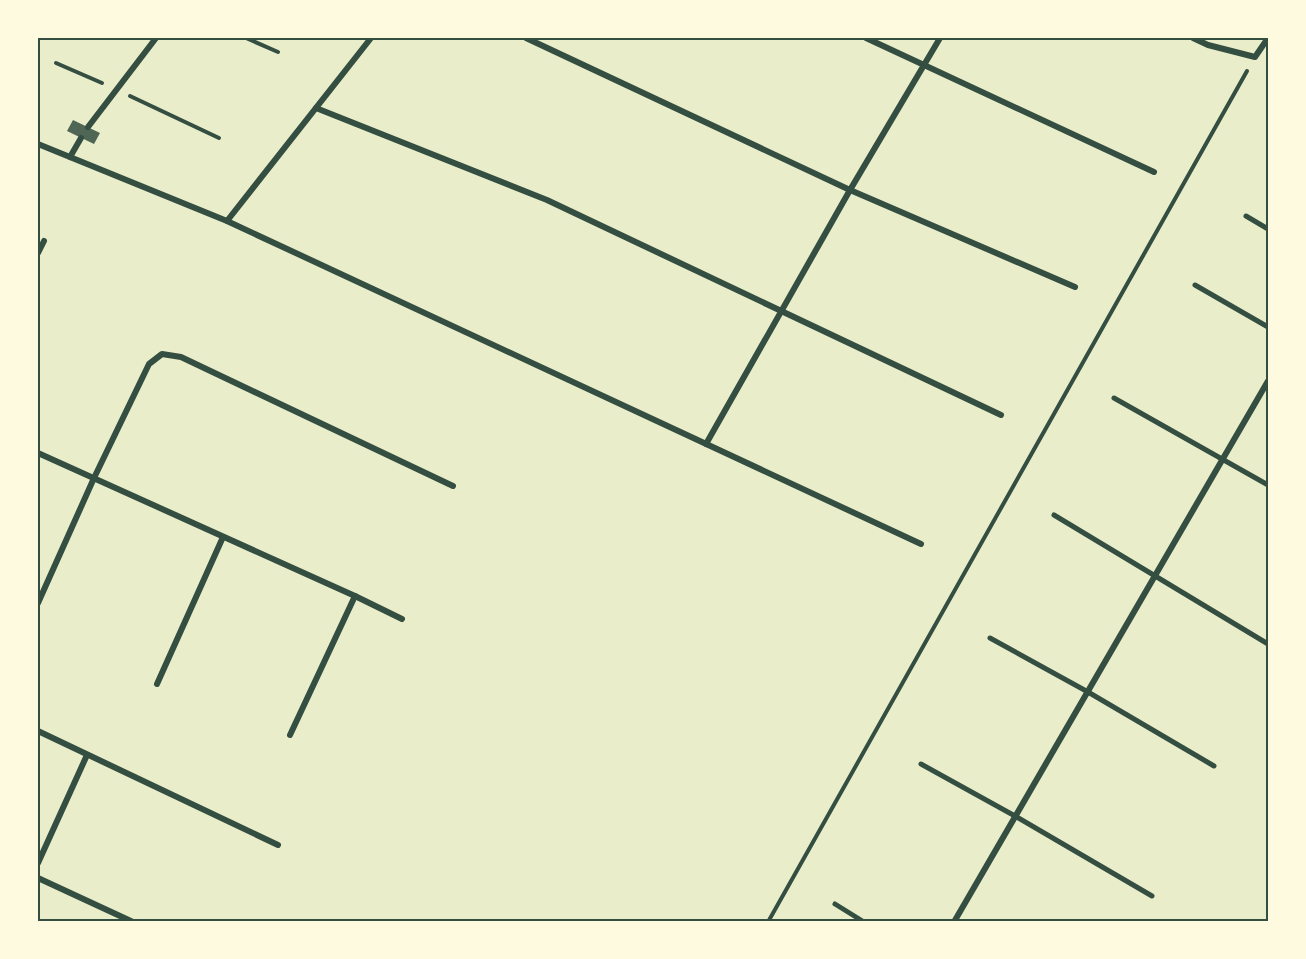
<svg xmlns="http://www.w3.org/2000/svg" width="1306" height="959" viewBox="0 0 1306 959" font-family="Raleway,sans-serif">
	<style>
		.building { fill: #4f6655 }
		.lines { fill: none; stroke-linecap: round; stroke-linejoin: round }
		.path { stroke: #344e41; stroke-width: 4 }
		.pedestrian { stroke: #344e41; stroke-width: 5 }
		.minor { stroke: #344e41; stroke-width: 6 }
		.neatline { fill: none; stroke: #344e41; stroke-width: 2 }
	</style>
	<rect width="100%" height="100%" fill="#e9edc9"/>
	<polygon class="building" points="73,120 100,133 94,144 67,131"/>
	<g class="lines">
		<g class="path">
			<polyline points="246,38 278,52"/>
			<polyline points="56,63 102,83"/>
			<polyline points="130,96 219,138"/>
			<polyline points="768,922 1247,71"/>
		</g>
		<g class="pedestrian">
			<polyline points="1246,216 1268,229"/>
			<polyline points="1195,285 1268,327"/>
			<polyline points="1114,398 1268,485"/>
			<polyline points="1054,515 1268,644"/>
			<polyline points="990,638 1088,692 1214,766"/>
			<polyline points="921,764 1015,816 1152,896"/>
			<polyline points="835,904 864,922"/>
		</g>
		<g class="minor">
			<polyline points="526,38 850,190 1075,287"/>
			<polyline points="866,38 1154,172"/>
			<polyline points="1193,38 1208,45 1255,57 1268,38"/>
			<polyline points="316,108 547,200 1001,415"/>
			<polyline points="88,127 156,38"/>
			<polyline points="38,144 227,221 921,544"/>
			<polyline points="70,157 81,138"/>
			<polyline points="227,221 371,38"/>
			<polyline points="38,253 44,241"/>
			<polyline points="706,444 850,190 940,38"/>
			<polyline points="38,453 355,596 402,619"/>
			<polyline points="38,603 94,478 149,364 162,354 181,357 453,486"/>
			<polyline points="157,684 223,537"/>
			<polyline points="38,731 278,845"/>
			<polyline points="290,735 355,596"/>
			<polyline points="38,863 87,755"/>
			<polyline points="38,878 133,922"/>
			<polyline points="954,922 1268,381"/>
		</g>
	</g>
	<rect width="1306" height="959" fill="none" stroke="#fefae0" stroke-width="78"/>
	<rect x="39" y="39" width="1228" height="881" class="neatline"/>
</svg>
